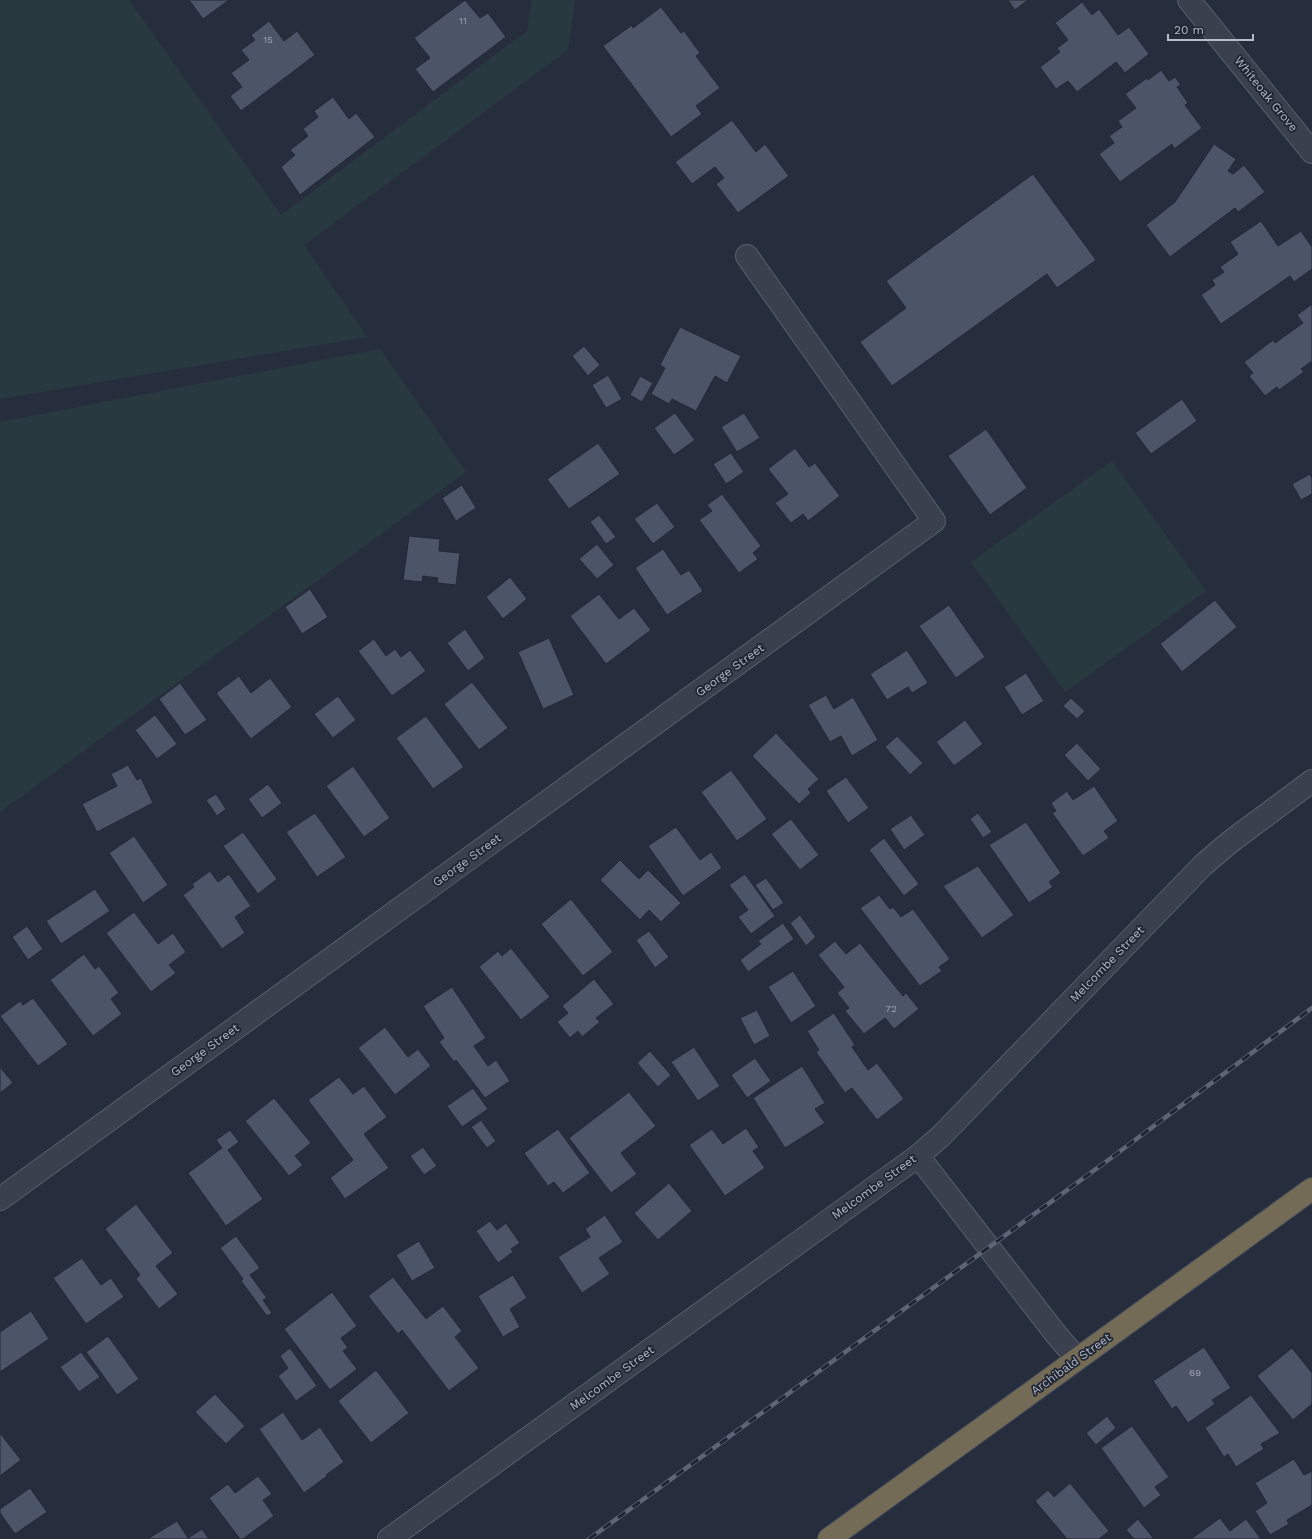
<svg xmlns="http://www.w3.org/2000/svg" width="1312" height="1539" viewBox="0 0 1312 1539" font-family="'Work Sans',sans-serif">
	<style>
		.green { fill: #283a3f }
		.building { fill: #4c5467; stroke: #212735 }
		.lines { fill: none; stroke-linecap: round; stroke-linejoin: round }
		.minor-casing { stroke: #585e6c; stroke-width: 24 }
		.highway-casing { stroke: #454b59; stroke-width: 24 }
		.minor { stroke: #3a404e; stroke-width: 22 }
		.highway { stroke: #746b57; stroke-width: 22 }
		.rail-casing { stroke: #5c6475; stroke-width: 4.5 }
		.rail { stroke: #1f2533; stroke-width: 3; stroke-dasharray: 9; stroke-linecap: butt }
		.labels { text-anchor: middle; stroke-width: 3.5; stroke-linejoin: round; paint-order: stroke }
		.number-label { font-size: 10px; fill: #9ca1b0 }
		.street-label { font-size: 12px; fill: #b6bbc9; stroke: #1f2533 }
	</style>
	<rect width="100%" height="100%" fill="#262e3e"/>
	<g class="green">
		<polygon points="0,0 129,0 281,215 527,31 532,0 575,0 568,50 304,245 367,337 0,399"/>
		<polygon points="380,349 466,472 0,812 0,422"/>
		<polygon points="1112,461 1206,591 1065,692 971,562"/>
	</g>
	<g class="building">
		<polygon points="189,0 229,0 203,19"/>
		<polygon points="465,0 480,18 488,13 506,37 433,92 415,69 430,58 414,38"/>
		<polygon points="1008,0 1028,0 1015,10"/>
		<polygon points="1082,2 1092,15 1099,9 1118,35 1129,27 1149,54 1125,73 1116,62 1077,92 1068,81 1056,89 1040,67 1060,52 1057,48 1068,40 1055,23"/>
		<polygon points="661,7 681,33 684,31 700,53 696,56 720,88 696,106 702,114 671,137 603,46 632,25 633,28"/>
		<polygon points="269,21 284,41 297,31 315,55 241,111 230,96 242,87 231,73 249,60 241,50 255,40 251,35"/>
		<polygon points="1161,70 1169,81 1175,77 1181,85 1177,87 1188,103 1185,105 1202,128 1174,149 1172,144 1120,182 1099,154 1114,143 1109,136 1122,127 1118,121 1136,108 1125,94 1147,78 1148,80"/>
		<polygon points="333,97 349,119 356,113 375,137 300,195 281,167 295,155 290,150 308,136 303,129 318,117 314,111"/>
		<polygon points="732,120 756,152 765,144 789,176 738,213 716,184 724,178 715,167 692,184 675,162"/>
		<polygon points="1214,144 1236,159 1228,171 1233,174 1244,165 1265,192 1238,212 1235,208 1170,257 1146,225 1175,202"/>
		<polygon points="1033,174 1096,260 1057,288 1047,274 892,386 860,342 906,308 886,281"/>
		<polygon points="1261,221 1278,246 1301,231 1312,247 1312,269 1294,282 1290,276 1221,324 1201,295 1215,285 1212,280 1224,272 1220,267 1238,254 1230,242"/>
		<polygon points="1312,304 1312,361 1301,369 1304,372 1279,390 1277,387 1265,396 1249,376 1253,373 1244,362 1273,340 1275,343 1303,323 1297,315"/>
		<polygon points="680,327 741,356 727,383 715,376 696,411 672,399 669,404 651,394 665,368 660,365"/>
		<polygon points="584,346 600,365 588,376 572,356"/>
		<polygon points="608,375 622,399 606,408 592,385"/>
		<polygon points="640,376 653,383 642,402 630,395"/>
		<polygon points="1182,399 1197,421 1151,454 1135,433"/>
		<polygon points="675,413 695,440 674,455 654,428"/>
		<polygon points="744,413 760,438 737,452 721,427"/>
		<polygon points="986,429 1027,488 990,515 948,456"/>
		<polygon points="598,443 620,474 569,509 547,479"/>
		<polygon points="795,448 809,467 815,463 840,496 808,521 803,514 791,523 775,503 788,494 768,469"/>
		<polygon points="731,453 744,472 726,484 713,464"/>
		<polygon points="1310,474 1312,478 1312,494 1301,500 1292,484"/>
		<polygon points="462,485 476,508 456,521 442,498"/>
		<polygon points="722,494 761,546 753,553 758,559 739,573 699,520 712,511 707,505"/>
		<polygon points="657,503 675,527 653,544 634,519"/>
		<polygon points="599,515 616,537 606,544 590,522"/>
		<polygon points="409,536 440,539 439,551 460,553 456,585 437,583 438,578 423,576 422,582 403,580"/>
		<polygon points="597,544 614,565 597,579 579,559"/>
		<polygon points="663,549 681,575 689,570 703,591 667,615 635,568"/>
		<polygon points="510,577 527,599 503,619 486,597"/>
		<polygon points="310,589 328,617 302,634 285,607"/>
		<polygon points="599,594 619,619 634,608 651,630 606,664 570,616"/>
		<polygon points="1215,600 1237,627 1182,672 1160,644"/>
		<polygon points="949,605 985,657 956,678 919,626"/>
		<polygon points="465,629 485,658 468,671 447,643"/>
		<polygon points="549,638 574,695 543,709 518,652"/>
		<polygon points="374,639 386,656 395,649 401,657 410,650 426,671 392,696 358,651"/>
		<polygon points="907,650 928,683 912,693 908,687 887,700 870,674"/>
		<polygon points="1026,673 1044,701 1022,715 1004,687"/>
		<polygon points="239,676 251,693 270,678 292,707 251,739 216,693"/>
		<polygon points="472,682 508,728 479,750 444,704"/>
		<polygon points="180,683 207,720 185,735 159,699"/>
		<polygon points="826,695 834,709 853,697 878,740 852,756 841,736 830,742 808,705"/>
		<polygon points="338,696 356,720 333,738 314,714"/>
		<polygon points="1071,698 1085,711 1077,719 1063,706"/>
		<polygon points="155,715 177,744 157,759 135,730"/>
		<polygon points="426,716 464,767 433,789 396,738"/>
		<polygon points="965,720 983,744 954,766 936,742"/>
		<polygon points="776,733 819,779 808,789 811,793 799,804 752,756"/>
		<polygon points="897,736 923,763 910,775 885,747"/>
		<polygon points="1077,743 1101,769 1088,781 1064,755"/>
		<polygon points="128,765 137,780 141,778 153,803 97,832 82,804 117,786 111,774"/>
		<polygon points="353,766 390,818 364,837 326,786"/>
		<polygon points="731,770 767,819 737,841 701,792"/>
		<polygon points="846,777 869,808 848,823 826,791"/>
		<polygon points="268,784 282,803 262,818 248,799"/>
		<polygon points="1094,786 1118,821 1104,831 1109,838 1083,856 1052,813 1056,811 1051,803 1067,791 1073,800"/>
		<polygon points="216,794 226,809 217,816 206,800"/>
		<polygon points="315,813 346,857 317,877 286,832"/>
		<polygon points="978,813 992,832 983,838 970,819"/>
		<polygon points="911,815 925,835 904,850 890,829"/>
		<polygon points="791,819 819,855 800,870 771,834"/>
		<polygon points="1026,822 1061,873 1049,882 1053,887 1029,903 989,845"/>
		<polygon points="676,827 700,860 711,852 722,868 683,896 648,846"/>
		<polygon points="243,832 277,879 258,894 223,846"/>
		<polygon points="134,836 168,885 143,903 109,853"/>
		<polygon points="884,838 919,884 904,896 869,850"/>
		<polygon points="620,860 639,879 648,870 681,903 661,922 649,910 640,920 600,880"/>
		<polygon points="978,866 1014,915 982,938 943,886"/>
		<polygon points="210,871 218,882 229,874 251,906 235,917 245,933 222,949 183,895 194,887 192,884"/>
		<polygon points="745,874 775,916 751,934 738,917 748,910 729,885"/>
		<polygon points="766,878 784,903 773,910 755,885"/>
		<polygon points="95,889 110,911 61,944 46,921"/>
		<polygon points="879,895 890,909 893,907 901,917 913,909 950,959 939,967 942,971 920,986 860,908"/>
		<polygon points="571,899 613,952 583,976 541,924"/>
		<polygon points="134,912 158,944 173,933 186,952 169,965 176,973 151,992 106,933"/>
		<polygon points="800,915 816,937 806,946 790,923"/>
		<polygon points="783,923 794,939 748,972 740,960 761,944 758,941"/>
		<polygon points="27,926 43,949 28,960 12,937"/>
		<polygon points="649,931 669,957 655,968 636,940"/>
		<polygon points="835,941 846,954 860,943 903,996 906,993 919,1009 894,1029 885,1018 864,1034 845,1011 849,1008 837,993 844,987 818,955"/>
		<polygon points="511,948 550,997 521,1020 479,967 498,951 502,956"/>
		<polygon points="84,954 95,969 99,966 119,993 111,999 122,1014 93,1036 50,980"/>
		<polygon points="793,971 816,1006 791,1023 768,987"/>
		<polygon points="594,979 614,1004 596,1018 600,1022 582,1037 578,1031 570,1038 557,1022 568,1013 562,1006"/>
		<polygon points="452,987 486,1038 474,1046 488,1066 496,1060 510,1081 485,1098 456,1060 454,1062 439,1042 444,1038 423,1006"/>
		<polygon points="33,998 68,1044 38,1066 0,1016 20,1001 23,1005"/>
		<polygon points="757,1010 770,1036 754,1045 740,1018"/>
		<polygon points="834,1013 855,1045 852,1047 868,1070 877,1063 904,1099 877,1120 852,1088 845,1093 816,1052 819,1050 807,1031"/>
		<polygon points="385,1027 408,1057 418,1049 431,1066 395,1095 358,1048"/>
		<polygon points="694,1047 720,1086 698,1101 671,1062"/>
		<polygon points="650,1051 671,1075 658,1087 637,1063"/>
		<polygon points="755,1058 771,1081 747,1098 731,1075"/>
		<polygon points="802,1066 825,1103 815,1109 825,1123 785,1148 753,1098"/>
		<polygon points="0,1067 13,1083 0,1093"/>
		<polygon points="339,1077 353,1094 364,1086 387,1117 364,1134 389,1168 345,1199 330,1178 353,1160 308,1100"/>
		<polygon points="473,1088 488,1109 462,1127 447,1106"/>
		<polygon points="629,1092 656,1126 621,1153 637,1174 611,1193 569,1138"/>
		<polygon points="274,1098 311,1143 295,1156 303,1165 289,1176 245,1121"/>
		<polygon points="481,1120 496,1141 487,1148 471,1127"/>
		<polygon points="746,1128 759,1147 753,1151 765,1168 725,1196 689,1145 712,1129 723,1144"/>
		<polygon points="558,1129 590,1173 563,1193 554,1182 548,1186 524,1153"/>
		<polygon points="230,1130 239,1142 228,1150 263,1199 226,1226 188,1173 222,1148 216,1140"/>
		<polygon points="423,1147 437,1166 424,1175 410,1156"/>
		<polygon points="669,1183 692,1211 658,1240 634,1213"/>
		<polygon points="136,1204 173,1253 156,1266 178,1294 159,1309 136,1279 140,1275 105,1229"/>
		<polygon points="605,1215 623,1242 599,1258 610,1274 582,1293 558,1257 590,1237 585,1229"/>
		<polygon points="490,1221 497,1230 506,1223 520,1243 511,1249 513,1252 498,1263 476,1231"/>
		<polygon points="236,1236 260,1268 250,1275 267,1298 263,1300 272,1313 267,1316 241,1281 243,1279 220,1248"/>
		<polygon points="419,1241 435,1268 412,1281 396,1255"/>
		<polygon points="82,1258 101,1285 111,1278 124,1297 86,1324 53,1278"/>
		<polygon points="513,1275 527,1298 510,1309 520,1327 503,1337 478,1296"/>
		<polygon points="393,1277 426,1319 443,1306 462,1331 455,1337 479,1368 449,1391 402,1330 398,1334 368,1296"/>
		<polygon points="332,1292 357,1326 341,1338 348,1348 343,1351 357,1369 330,1390 284,1329"/>
		<polygon points="31,1311 49,1339 0,1372 0,1332"/>
		<polygon points="108,1336 139,1379 117,1395 86,1352"/>
		<polygon points="1204,1347 1231,1388 1212,1400 1215,1404 1188,1423 1176,1406 1172,1409 1153,1381"/>
		<polygon points="290,1348 317,1386 296,1401 278,1376 288,1368 280,1356"/>
		<polygon points="1292,1348 1312,1373 1312,1404 1293,1420 1257,1376"/>
		<polygon points="81,1352 100,1377 79,1392 60,1367"/>
		<polygon points="376,1370 409,1413 371,1443 338,1401"/>
		<polygon points="215,1394 245,1426 226,1444 195,1412"/>
		<polygon points="1251,1395 1280,1433 1261,1444 1264,1449 1236,1467 1228,1454 1224,1457 1205,1428"/>
		<polygon points="283,1412 302,1440 320,1427 344,1462 326,1475 327,1476 304,1493 259,1429"/>
		<polygon points="1107,1416 1116,1428 1096,1445 1086,1433"/>
		<polygon points="1132,1426 1169,1477 1155,1487 1161,1495 1144,1508 1101,1448"/>
		<polygon points="0,1433 21,1460 0,1476"/>
		<polygon points="1294,1459 1304,1475 1312,1471 1312,1505 1287,1520 1289,1524 1270,1535 1255,1511 1267,1503 1255,1483"/>
		<polygon points="258,1476 272,1494 263,1500 274,1516 243,1539 240,1539 209,1498 228,1484 235,1493"/>
		<polygon points="1070,1483 1109,1531 1099,1539 1067,1539 1035,1501 1048,1490 1054,1497"/>
		<polygon points="30,1488 47,1512 15,1534 0,1513 0,1509"/>
		<polygon points="1220,1518 1230,1531 1246,1519 1261,1539 1191,1539"/>
		<polygon points="1138,1519 1154,1539 1134,1539 1126,1530"/>
		<polygon points="177,1521 188,1538 202,1529 209,1539 150,1539 149,1538"/>
	</g>
	<g class="lines">
		<defs>
			<g id="minor">
				<polyline points="1189,0 1312,152"/>
				<polyline points="918,1156 1055,1333 1077,1359"/>
				<polyline points="0,1199 934,521 747,256"/>
				<polyline points="389,1539 918,1156 942,1135 1203,865 1230,842 1312,781"/>
			</g>
			<polyline id="highway" points="829,1539 1312,1189"/>
		</defs>
		<use href="#minor" class="minor-casing"/>
		<use href="#highway" class="highway-casing"/>
		<use href="#minor" class="minor"/>
		<use href="#highway" class="highway"/>
		<defs>
			<polyline id="rail" points="589,1539 1107,1161 1312,1008"/>
		</defs>
		<use href="#rail" class="rail-casing"/>
		<use href="#rail" class="rail"/>
	</g>
	<g class="labels">
		<g class="number-label">
			<text x="463" y="24">11</text>
			<text x="268" y="43">15</text>
			<text x="891" y="1012">72</text>
			<text x="1195" y="1376">69</text>
		</g>
		<g class="street-label">
			<text transform="translate(1266 94) rotate(51)" y="4">Whiteoak Grove</text>
			<text transform="translate(730 670) rotate(-36)" y="4">George Street</text>
			<text transform="translate(467 860) rotate(-36)" y="4">George Street</text>
			<text transform="translate(1107 964) rotate(-46)" y="4">Melcombe Street</text>
			<text transform="translate(205 1050) rotate(-36)" y="4">George Street</text>
			<text transform="translate(874 1187) rotate(-36)" y="4">Melcombe Street</text>
			<text transform="translate(1071 1364) rotate(-36)" y="4">Archibald Street</text>
			<text transform="translate(612 1378) rotate(-36)" y="4">Melcombe Street</text>
		</g>
	</g>
	<path d="M1168 34v6h85v-6" fill="none" stroke="#b6bbc9" stroke-width="2"/>
	<text x="1174" y="34" font-size="12" fill="#b6bbc9" stroke="#1f2533" stroke-width="3" paint-order="stroke">20 m</text>
</svg>
